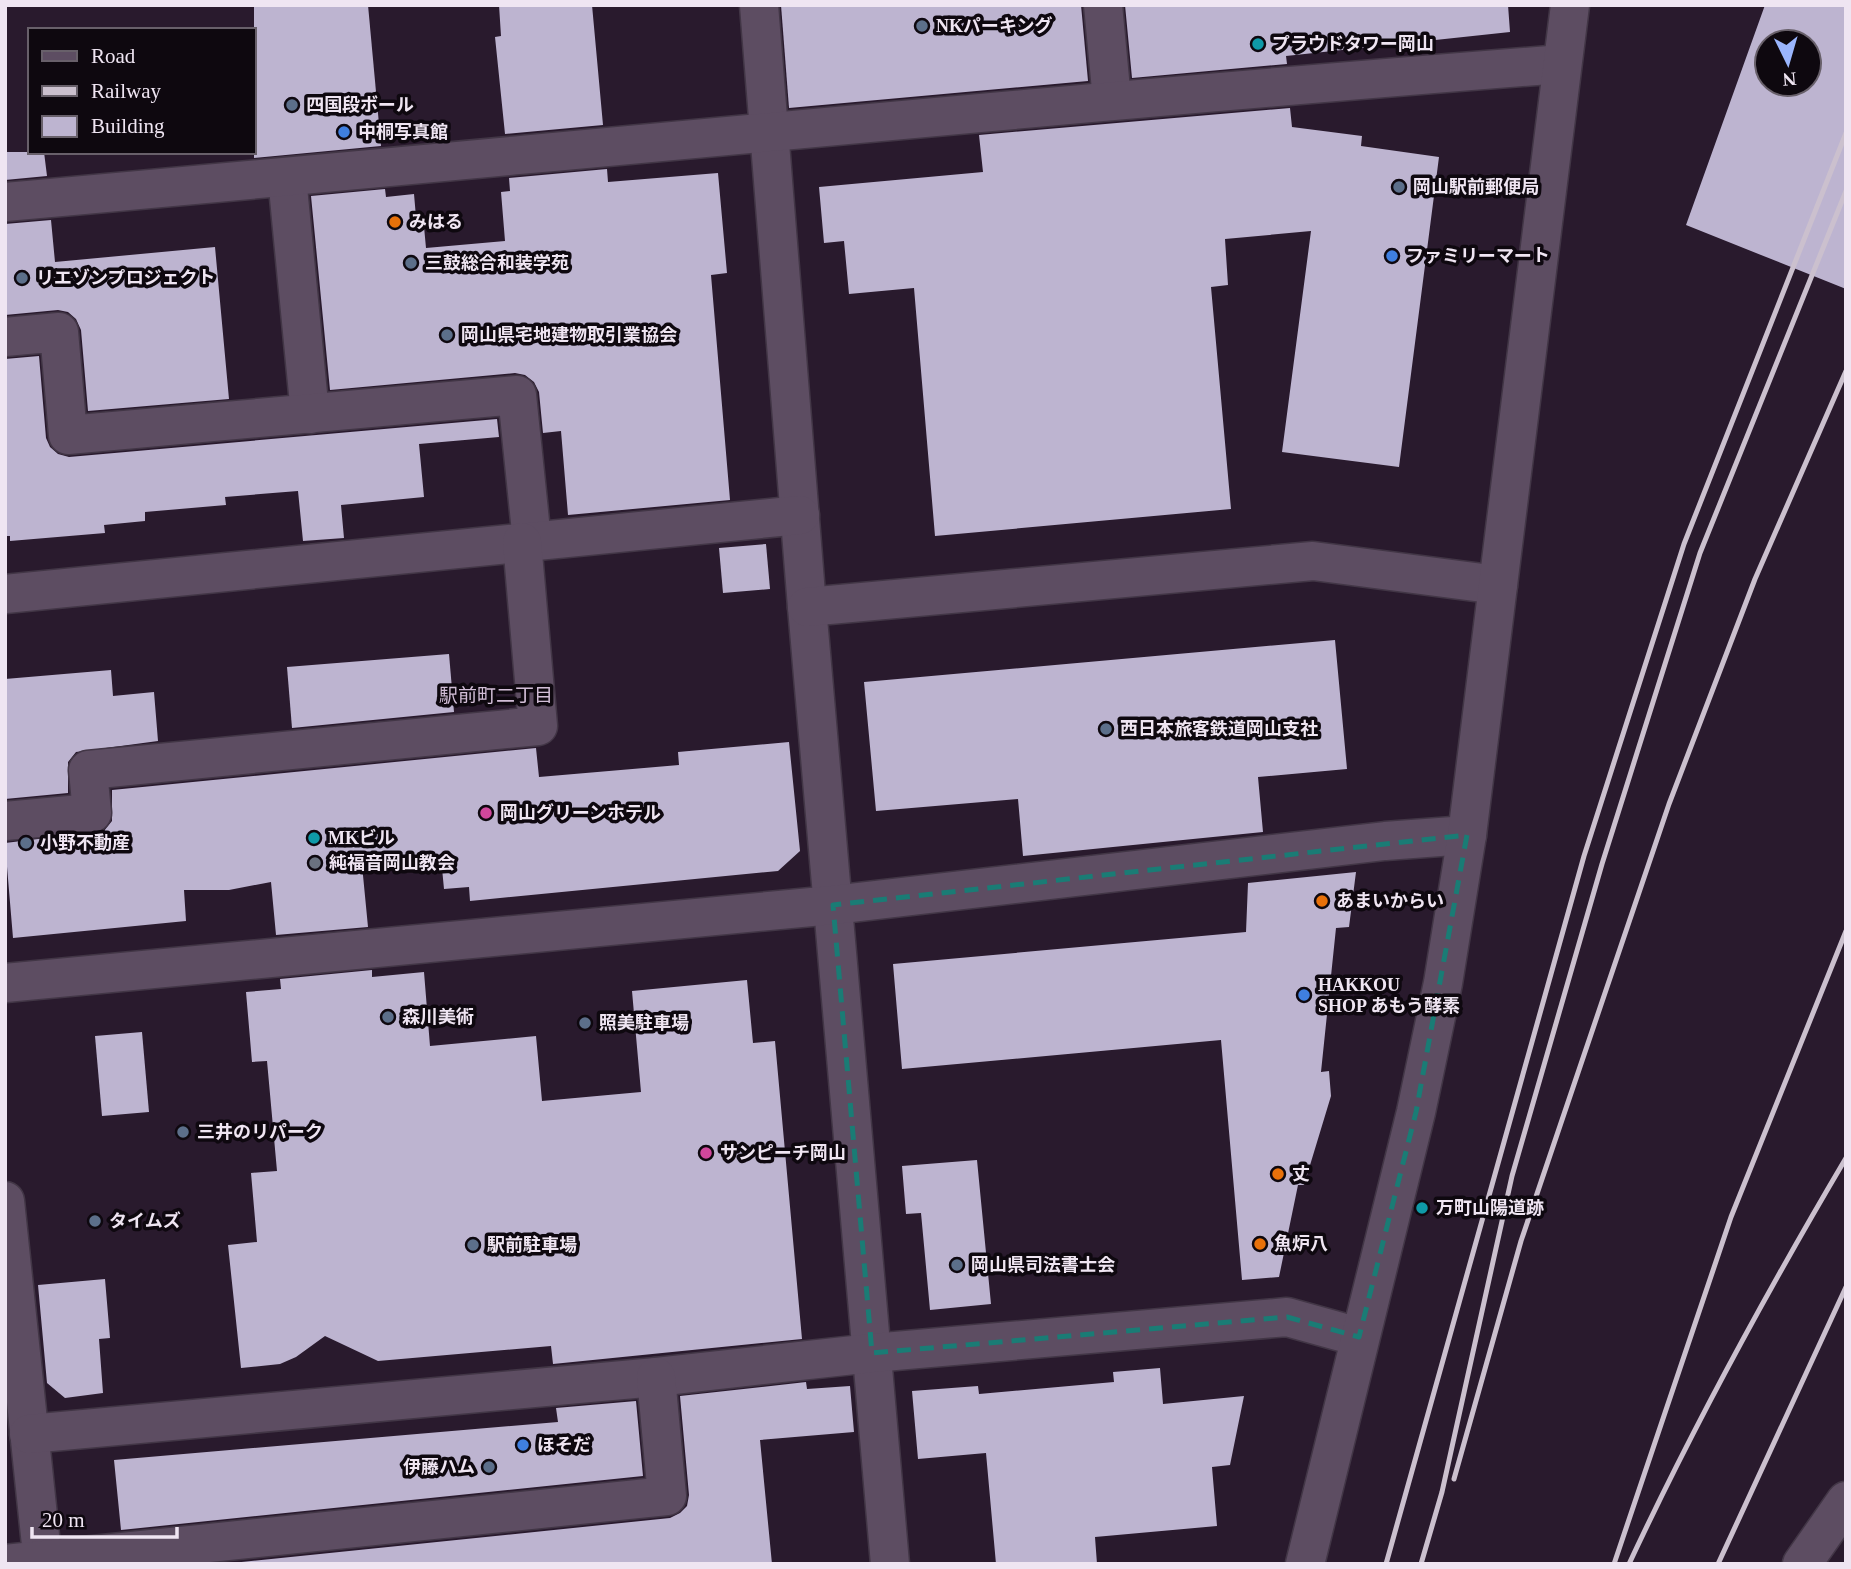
<svg xmlns="http://www.w3.org/2000/svg" width="1851" height="1569" viewBox="0 0 1851 1569" font-family="'Times New Roman','Noto Sans JP',serif">
	<style>
		.building { fill: #bdb4d0; fill-rule: evenodd }
		.lines { fill: none; stroke-linecap: round; stroke-linejoin: round }
		.minor-casing { stroke: #423646; stroke-width: 41 }
		.minor { stroke: #5d4d62; stroke-width: 38 }
		.rail { stroke: #cbc0ce; stroke-width: 5 }
		.marked { fill: none; stroke: #1a7c75; stroke-width: 5; stroke-dasharray: 14 9; stroke-linejoin: round }
		.service-dot { fill: #5c6f8a; stroke: #0e080f; stroke-width: 2.5 }
		.culture-dot { fill: #0f9aa8; stroke: #0e080f; stroke-width: 2.5 }
		.shop-dot { fill: #3f7fe0; stroke: #0e080f; stroke-width: 2.5 }
		.food-dot { fill: #e8710a; stroke: #0e080f; stroke-width: 2.5 }
		.hotel-dot { fill: #d1479c; stroke: #0e080f; stroke-width: 2.5 }
		.worship-dot { fill: #6b7280; stroke: #0e080f; stroke-width: 2.5 }
		.labels { text-anchor: middle; stroke-width: 7; stroke-linejoin: round; paint-order: stroke }
		.poi-label { font-size: 18px; font-weight: bold; fill: #efe5f2; stroke: #0e080f; text-anchor: start }
		.neighbourhood-label { font-size: 19px; fill: #d2bed7; stroke: #0e080f }
	</style>
	<rect width="100%" height="100%" fill="#291a2d"/>
	<g class="building">
		<polygon points="254,5 368,5 381,146 254,158"/>
		<polygon points="499,5 592,5 603,125 505,134 495,37 501,36"/>
		<polygon points="781,5 1081,5 1088,81 789,108"/>
		<polygon points="1125,5 1508,5 1510,32 1286,56 1287,64 1132,78"/>
		<path d="M 1765,5 L 1846,5 L 1846,289 L 1686,225 ZM 1767,42 L 1809,42 L 1809,84 L 1767,84 Z"/>
		<polygon points="1290,108 1292,127 1362,136 1361,146 1439,157 1399,467 1282,452 1311,231 1225,239 1228,285 1211,287 1231,509 935,536 914,288 849,294 844,241 824,243 819,187 983,172 979,135"/>
		<polygon points="5,152 44,152 47,176 5,180"/>
		<polygon points="607,169 608,182 718,173 727,273 711,275 730,500 568,515 561,431 543,433 539,392 534,382 525,375 515,373 330,390 311,196 385,189 386,197 414,194 416,217 423,216 426,248 505,241 501,192 510,191 509,178"/>
		<polygon points="51,220 55,262 215,247 229,399 88,411 81,330 76,319 68,312 58,310 5,315 5,224"/>
		<polygon points="39,356 46,438 50,447 58,454 69,457 497,419 499,437 419,444 424,497 341,505 344,538 303,541 298,491 225,497 226,505 145,512 145,521 104,525 105,533 10,541 10,536 5,536 5,359"/>
		<polygon points="766,544 770,589 723,593 719,548"/>
		<polygon points="1335,640 1347,769 1258,777 1263,832 1023,856 1018,799 876,811 864,682"/>
		<polygon points="449,654 454,712 292,728 287,667"/>
		<polygon points="111,670 113,696 154,692 158,741 76,752 68,762 68,793 5,799 5,679"/>
		<polygon points="789,742 800,851 778,871 470,901 469,887 444,889 441,858 401,866 362,865 368,927 276,935 271,882 229,890 184,890 186,921 13,938 5,843 104,831 112,821 112,790 536,748 539,777 679,765 678,752"/>
		<polygon points="1356,872 1349,927 1336,928 1321,1072 1329,1071 1331,1096 1304,1185 1298,1185 1279,1277 1242,1280 1221,1040 902,1069 893,964 1246,932 1248,883"/>
		<polygon points="372,970 372,977 424,972 430,1046 536,1036 542,1101 641,1092 632,991 747,980 753,1043 775,1041 802,1339 553,1364 551,1346 378,1361 325,1336 296,1357 280,1364 241,1368 228,1245 257,1242 251,1173 277,1171 267,1061 252,1062 246,992 281,989 280,979"/>
		<polygon points="142,1032 149,1112 102,1116 95,1036"/>
		<polygon points="977,1160 991,1304 930,1310 921,1213 906,1214 902,1166"/>
		<polygon points="105,1279 110,1338 99,1339 103,1393 65,1398 47,1383 38,1285"/>
		<polygon points="1160,1368 1163,1404 1244,1396 1230,1465 1212,1467 1217,1526 1095,1537 1097,1564 996,1564 986,1453 918,1459 912,1391 978,1386 979,1394 1114,1382 1113,1372"/>
		<polygon points="806,1382 807,1389 850,1386 854,1432 760,1440 772,1564 222,1564 670,1518 680,1513 687,1506 689,1495 680,1396"/>
		<polygon points="636,1401 643,1476 121,1530 114,1460 558,1422 556,1408"/>
	</g>
	<g class="lines">
		<defs>
			<g id="minor">
				<polyline points="759,5 807,607 890,1564"/>
				<polyline points="1103,5 1112,100"/>
				<polyline points="287,177 310,414"/>
				<path d="M 5,202 C 524,156 1043,104 1562,64"/>
				<polyline points="5,337 59,332 68,435 517,395 532,541"/>
				<polyline points="5,594 800,515"/>
				<polyline points="807,607 1313,561 1498,585"/>
				<polyline points="5,821 92,813 88,770 538,726 522,542"/>
				<polyline points="5,983 833,905 1385,841 1467,835"/>
				<polyline points="5,1201 43,1564"/>
				<polyline points="29,1434 656,1377 872,1353 1287,1317 1359,1337"/>
				<polyline points="5,1564 667,1496 656,1377"/>
				<polyline points="1305,1564 1416,1112 1443,983 1467,835 1570,5"/>
				<polyline points="1802,1564 1846,1501"/>
			</g>
		</defs>
		<use href="#minor" class="minor-casing"/>
		<use href="#minor" class="minor"/>
		<g class="rail">
			<polyline points="1454,1479 1521,1241 1669,804 1755,579 1846,371"/>
			<polyline points="1386,1564 1584,856 1684,544 1846,133"/>
			<polyline points="1421,1564 1442,1492 1512,1176 1602,864 1700,553 1846,191"/>
			<polyline points="1614,1564 1731,1217 1846,931"/>
			<path d="M 1629,1564 C 1694,1425 1768,1290 1846,1158"/>
			<polyline points="1718,1564 1846,1287"/>
		</g>
	</g>
	<path class="marked" d="M 1467,835 L 1416,1112 L 1359,1337 L 1287,1317 L 872,1353 L 833,905 Z"/>
	<g class="service-dot">
		<circle cx="922" cy="26" r="7"/>
		<circle cx="292" cy="105" r="7"/>
		<circle cx="1399" cy="187" r="7"/>
		<circle cx="411" cy="263" r="7"/>
		<circle cx="22" cy="278" r="7"/>
		<circle cx="447" cy="335" r="7"/>
		<circle cx="1106" cy="729" r="7"/>
		<circle cx="26" cy="843" r="7"/>
		<circle cx="388" cy="1017" r="7"/>
		<circle cx="585" cy="1023" r="7"/>
		<circle cx="183" cy="1132" r="7"/>
		<circle cx="95" cy="1221" r="7"/>
		<circle cx="473" cy="1245" r="7"/>
		<circle cx="957" cy="1265" r="7"/>
		<circle cx="489" cy="1467" r="7"/>
	</g>
	<g class="culture-dot">
		<circle cx="1258" cy="44" r="7"/>
		<circle cx="314" cy="838" r="7"/>
		<circle cx="1422" cy="1208" r="7"/>
	</g>
	<g class="shop-dot">
		<circle cx="344" cy="132" r="7"/>
		<circle cx="1392" cy="256" r="7"/>
		<circle cx="1304" cy="995" r="7"/>
		<circle cx="523" cy="1445" r="7"/>
	</g>
	<g class="food-dot">
		<circle cx="395" cy="222" r="7"/>
		<circle cx="1322" cy="901" r="7"/>
		<circle cx="1278" cy="1174" r="7"/>
		<circle cx="1260" cy="1244" r="7"/>
	</g>
	<g class="hotel-dot">
		<circle cx="486" cy="813" r="7"/>
		<circle cx="706" cy="1153" r="7"/>
	</g>
	<circle class="worship-dot" cx="315" cy="863" r="7"/>
	<g class="labels">
		<g class="poi-label">
			<text x="936" y="32">NKパーキング</text>
			<text x="1272" y="50">プラウドタワー岡山</text>
			<text x="306" y="111">四国段ボール</text>
			<text x="358" y="138">中桐写真館</text>
			<text x="1413" y="193">岡山駅前郵便局</text>
			<text x="409" y="228">みはる</text>
			<text x="1406" y="262">ファミリーマート</text>
			<text x="425" y="269">三鼓総合和装学苑</text>
			<text x="36" y="284">リエゾンプロジェクト</text>
			<text x="461" y="341">岡山県宅地建物取引業協会</text>
			<text x="1120" y="735">西日本旅客鉄道岡山支社</text>
			<text x="500" y="819">岡山グリーンホテル</text>
			<text x="328" y="844">MKビル</text>
			<text x="40" y="849">小野不動産</text>
			<text x="329" y="869">純福音岡山教会</text>
			<text x="1336" y="907">あまいからい</text>
			<text x="1318" y="991">HAKKOU<tspan x="1318" dy="21">SHOP あもう酵素</tspan></text>
			<text x="402" y="1023">森川美術</text>
			<text x="599" y="1029">照美駐車場</text>
			<text x="197" y="1138">三井のリパーク</text>
			<text x="720" y="1159">サンピーチ岡山</text>
			<text x="1292" y="1180">丈</text>
			<text x="1436" y="1214">万町山陽道跡</text>
			<text x="109" y="1227">タイムズ</text>
			<text x="1274" y="1250">魚炉八</text>
			<text x="487" y="1251">駅前駐車場</text>
			<text x="971" y="1271">岡山県司法書士会</text>
			<text x="537" y="1451">ほそだ</text>
			<text x="475" y="1473" text-anchor="end">伊藤ハム</text>
		</g>
		<g class="neighbourhood-label">
			<text x="496" y="702">駅前町二丁目</text>
		</g>
	</g>
	<rect width="1851" height="1569" fill="none" stroke="#efe5f2" stroke-width="14"/>
	<rect x="28" y="28" width="228" height="126" fill="#0e080f" stroke="#68606a" stroke-width="2"/>
	<rect x="42" y="51" width="35" height="10" fill="#5d4d62" stroke="#68606a" stroke-width="2"/>
	<text x="91" y="63" font-size="21" fill="#efe5f2">Road</text>
	<rect x="42" y="86" width="35" height="10" fill="#cbc0ce" stroke="#68606a" stroke-width="2"/>
	<text x="91" y="98" font-size="21" fill="#efe5f2">Railway</text>
	<rect x="42" y="116" width="35" height="21" fill="#bdb4d0" stroke="#68606a" stroke-width="2"/>
	<text x="91" y="133" font-size="21" fill="#efe5f2">Building</text>
	<g transform="translate(1788 63) rotate(175)"><circle r="33" fill="#0e080f" stroke="#68606a" stroke-width="2"/>
	<path d="M0-5L12 26L0 18L-12 26Z" fill="#9ab5fd"/>
	<text y="-10" font-size="19" font-weight="bold" text-anchor="middle" fill="#efe5f2">N</text>
	</g>
	<path d="M32 1527v10h145v-10" fill="none" stroke="#efe5f2" stroke-width="3.5"/>
	<text x="42" y="1527" font-size="21" fill="#efe5f2" stroke="#0e080f" stroke-width="5" paint-order="stroke">20 m</text>
</svg>
